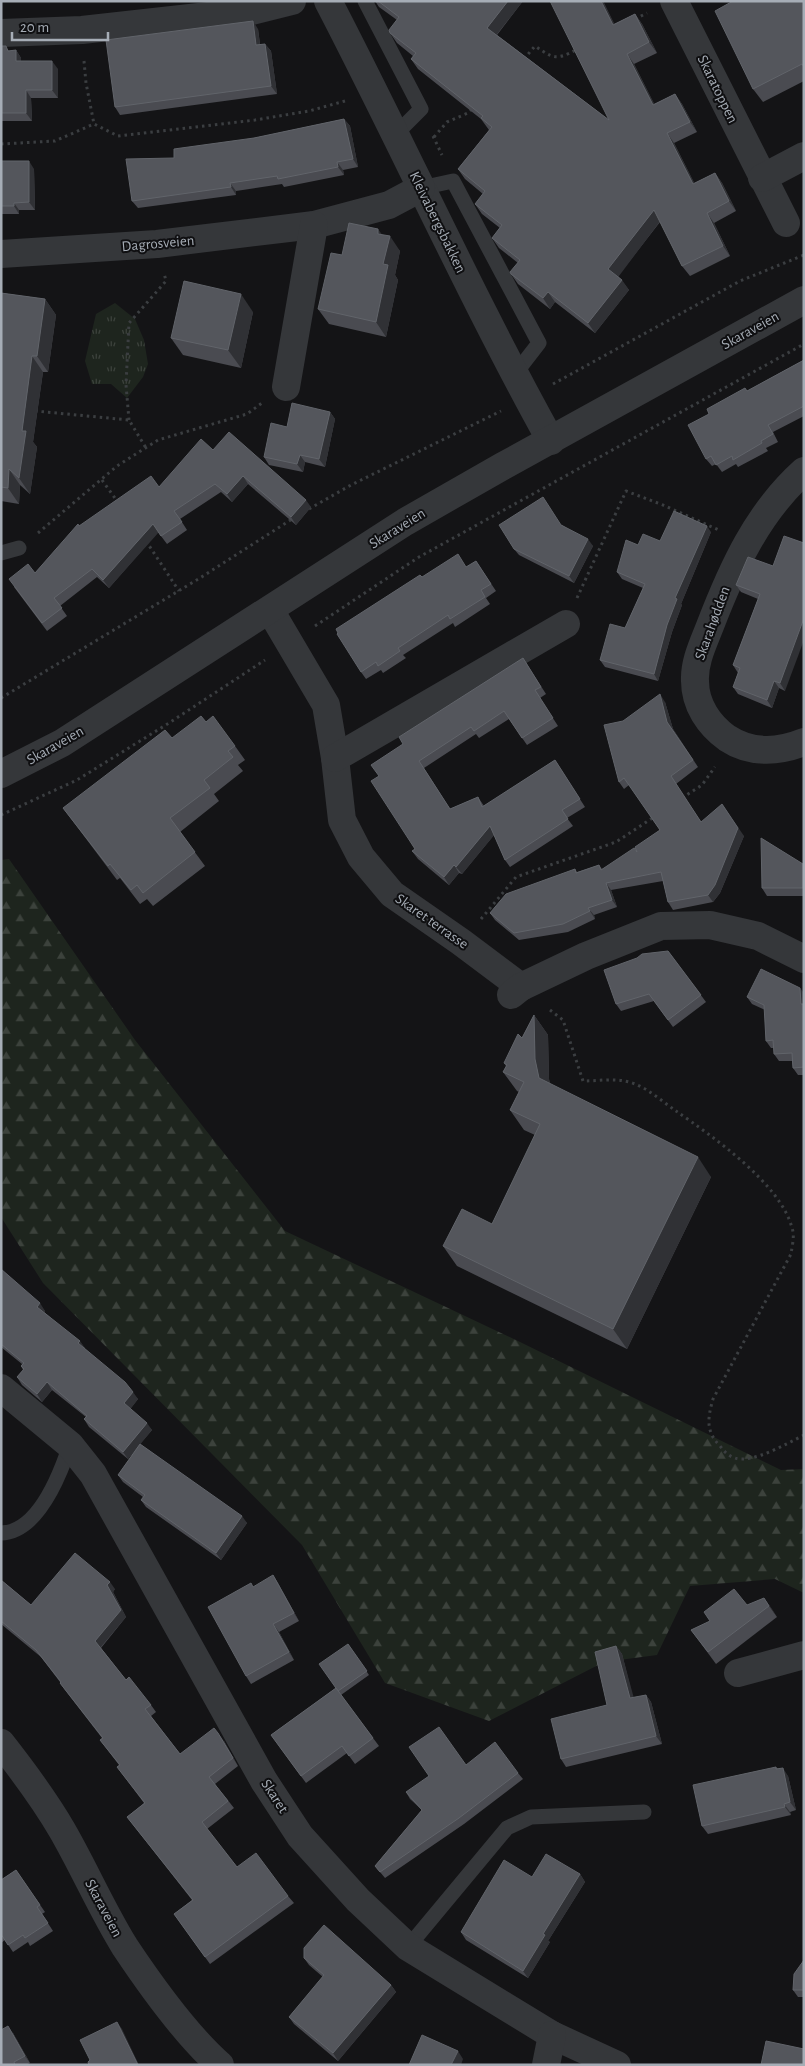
<svg xmlns="http://www.w3.org/2000/svg" width="805" height="2066" viewBox="0 0 805 2066" font-family="'Alegreya Sans',sans-serif">
	<style>
		.forest { fill: url(#forest-firs) }
		.park { fill: url(#park-tufts) }
		.lines { fill: none; stroke-linecap: round; stroke-linejoin: round }
		.path { stroke: #3b3e41; stroke-width: 3; stroke-dasharray: 2.5 4; stroke-linecap: butt }
		.service { stroke: #35373a; stroke-width: 15 }
		.minor { stroke: #35373a; stroke-width: 28 }
		.wall { fill: #4a4b51 }
		.shaded-wall { fill: #303135 }
		.building { fill: #54565c; stroke: #61646a }
		.labels { text-anchor: middle; stroke-width: 4; stroke-linejoin: round; paint-order: stroke }
		.street-label { font-size: 15px; fill: #a6adb6; stroke: #0f0f11 }
	</style>
	<defs>
		<pattern id="forest-firs" width="22" height="20" patternUnits="userSpaceOnUse" patternTransform="scale(1.25)"><rect width="22" height="20" fill="#1e251e"/><path d="M5 1l3.5 6h-7zM16 11l3.5 6h-7z" fill="#3c423c"/></pattern>
		<pattern id="park-tufts" width="24" height="20" patternUnits="userSpaceOnUse" patternTransform="scale(1.25)"><rect width="24" height="20" fill="#1e251e"/><path d="M3 7l-1-3M5 7V3M7 7l1-3M15 17l-1-3M17 17v-4M19 17l1-3" fill="none" stroke="#3c423c"/></pattern>
	</defs>
	<rect width="100%" height="100%" fill="#141416"/>
	<polygon class="forest" points="9,859 135,1040 285,1231 518,1341 781,1470 804,1469 804,1593 775,1579 690,1586 657,1655 604,1662 489,1721 385,1683 302,1545 43,1283 1,1217 1,860"/>
	<polygon class="park" points="115,303 135,319 144,340 148,364 143,377 127,398 111,384 92,384 85,361 96,314"/>
	<g class="lines">
		<g class="path">
			<polyline points="635,19 647,13"/>
			<path d="M 524,59 L 535,46 C 554,59 556,60 576,50"/>
			<polyline points="84,61 86,83 94,124"/>
			<polyline points="433,136 442,155"/>
			<polyline points="434,137 447,122 468,113 473,108"/>
			<polyline points="1,144 55,141 94,124 118,136 255,120 309,111 345,101"/>
			<polyline points="553,384 740,281 804,255"/>
			<polyline points="35,411 129,420 146,448"/>
			<polyline points="129,420 126,385 129,323 166,281 164,273"/>
			<polyline points="102,480 117,501"/>
			<polyline points="309,509 351,485 501,411"/>
			<polyline points="38,533 117,466 158,440 247,414 262,403"/>
			<polyline points="146,541 179,591"/>
			<polyline points="577,598 626,491 663,505 721,531"/>
			<polyline points="315,626 419,557 804,344"/>
			<polyline points="1,698 200,578 292,519"/>
			<polyline points="682,798 702,785 715,767"/>
			<polyline points="1,815 77,780 169,723 265,660"/>
			<polyline points="481,919 516,877 616,842 654,817"/>
			<path d="M 550,1010 L 563,1020 L 583,1081 C 600,1081 618,1077 635,1084 C 650,1090 663,1102 676,1111 C 712,1136 781,1184 792,1228 C 795,1236 792,1246 791,1254 L 713,1399 C 708,1417 705,1431 720,1446 C 724,1451 728,1456 735,1458 C 752,1464 788,1443 804,1435"/>
		</g>
		<g class="service">
			<polyline points="365,1 421,109 396,134"/>
			<polyline points="421,188 453,181 539,343 515,374"/>
			<polyline points="1,553 19,548"/>
			<path d="M 1,1533 C 38,1532 60,1475 70,1445"/>
			<polyline points="408,1947 507,1828 531,1817 644,1812"/>
		</g>
		<g class="minor">
			<path d="M 328,1 C 404,147 471,297 551,441"/>
			<polyline points="674,1 786,223"/>
			<polyline points="1,33 82,30 252,11 292,1"/>
			<polyline points="762,178 804,156"/>
			<polyline points="1,254 157,244 314,225 389,205 421,188"/>
			<polyline points="286,387 314,225"/>
			<path d="M 804,471 C 757,513 732,569 710,626 C 703,644 694,662 695,681 C 695,705 709,725 727,738 C 751,754 779,752 804,742"/>
			<polyline points="270,610 326,705 335,758 342,820 361,857 392,894 461,942 521,987"/>
			<polyline points="335,758 566,624"/>
			<polyline points="1,774 62,743 405,522 503,466 804,300"/>
			<polyline points="511,995 521,987 586,956 661,926 710,925 758,936 804,959"/>
			<polyline points="1,1388 70,1445 93,1474 264,1781 300,1836 358,1900 408,1947 552,2035 617,2065"/>
			<polyline points="738,1673 804,1655"/>
			<path d="M 1,1743 C 23,1771 44,1799 62,1830 C 84,1868 102,1910 125,1947 C 151,1986 185,2034 220,2065"/>
			<polyline points="546,2065 552,2035"/>
		</g>
	</g>
	<g class="wall">
		<polygon points="375,1 523,1 497,35 609,120 603,1 614,24 635,14 642,24 657,53 634,64 654,104 675,94 682,104 697,132 674,143 694,183 715,173 722,183 736,211 714,223 730,256 690,276 682,266 660,222 618,276 629,290 595,333 555,302 550,309 518,284 511,274 518,263 499,248 492,238 500,228 482,214 475,204 483,194 465,179 458,169 489,130 481,119 418,69 411,59 413,56 397,43 390,33 397,20 379,7"/>
		<polygon points="804,1 804,81 763,102 753,89"/>
		<polygon points="258,29 260,44 265,44 271,51 277,94 120,115 115,107"/>
		<polygon points="1,46 9,51 16,50 21,58 21,61 58,69 58,98 31,98 32,121 1,121"/>
		<polygon points="344,119 350,126 358,167 343,170 344,175 284,187 282,184 236,191 236,195 138,208 132,201 174,158 254,138"/>
		<polygon points="1,161 34,169 35,210 19,210 19,214 1,214"/>
		<polygon points="382,235 400,251 395,275 398,280 386,337 329,324 318,309 342,255"/>
		<polygon points="1,293 45,299 56,315 48,372 43,372 33,442 37,447 30,494 20,485 19,504 1,501"/>
		<polygon points="253,312 241,368 183,355 171,338"/>
		<polygon points="804,360 804,416 773,432 778,442 766,448 768,451 738,467 736,464 722,472 716,464 712,466 706,459 709,414 747,391"/>
		<polygon points="330,412 335,419 325,467 305,462 303,472 269,465 264,457 287,427"/>
		<polygon points="213,450 311,507 296,525 248,484 232,502 221,492 180,519 187,530 167,544 158,532 109,588 97,577 60,606 67,616 47,631 14,587 35,573 79,526 159,487"/>
		<polygon points="562,525 593,546 574,583 519,555 514,549"/>
		<polygon points="711,532 681,604 682,605 672,632 658,681 605,667 600,660 625,628 643,588 622,579 617,572 638,545"/>
		<polygon points="476,561 496,591 486,598 490,604 455,627 453,623 403,655 406,658 383,673 381,670 366,679 361,672 422,577 467,567"/>
		<polygon points="773,566 785,691 779,688 772,708 738,694 733,687 738,673 733,665 758,599 741,592 736,585"/>
		<polygon points="523,658 546,694 540,698 558,726 527,745 509,719 479,738 476,734 424,768 450,809 478,797 484,806 555,760 585,807 567,818 573,826 510,867 505,860 494,835 462,874 459,873 449,885 418,859 412,851 415,849 379,776 403,744"/>
		<polygon points="665,702 673,729 698,767 676,784 701,822 744,836 720,893 713,902 673,910 668,902 663,881 611,890 617,907 594,915 595,919 568,932 519,940 495,920 490,913 575,869 577,872 599,865 602,869 637,851 660,830 629,785 624,789 619,782 623,721"/>
		<polygon points="206,722 235,746 245,760 238,765 243,771 214,794 219,801 180,832 205,866 153,906 147,899 140,904 120,878 117,880 63,808 172,738"/>
		<polygon points="803,864 804,865 804,896 767,896 762,888"/>
		<polygon points="668,951 706,1002 673,1027 654,1001 621,1011 616,1004"/>
		<polygon points="804,993 804,1075 798,1075 793,1068 792,1061 779,1061 774,1054 774,1048 771,1048 766,1041 765,1010 752,1004 747,997"/>
		<polygon points="534,1015 548,1035 549,1079 550,1084 711,1177 627,1349 457,1266 443,1246 492,1224 535,1135 524,1130 510,1110 519,1092 517,1091 503,1072 506,1066 504,1063 522,1038"/>
		<polygon points="1,1269 45,1311 44,1312 85,1348 85,1349 138,1399 130,1409 152,1430 140,1444 247,1523 221,1560 146,1507 141,1500 143,1497 123,1482 118,1475 137,1448 128,1459 89,1427 84,1419 86,1417 52,1390 42,1402 22,1385 17,1377 23,1370 21,1366 22,1364 1,1347"/>
		<polygon points="273,1575 278,1583 299,1621 279,1632 294,1660 251,1684 246,1676"/>
		<polygon points="1,1580 31,1605 115,1589 113,1592 126,1617 101,1648 126,1680 151,1705 156,1712 151,1716 180,1754 224,1741 238,1766 215,1784 234,1808 207,1829 237,1867 288,1896 294,1903 210,1964 174,1914 192,1900 127,1817 144,1803 117,1767 119,1765 100,1740 102,1738 65,1690 60,1683 60,1682 41,1657 1,1624"/>
		<polygon points="764,1598 777,1617 716,1664 691,1630"/>
		<polygon points="348,1644 369,1675 341,1695 379,1746 355,1764 347,1753 306,1783 271,1735 336,1688"/>
		<polygon points="616,1646 622,1654 633,1698 646,1695 651,1702 662,1744 566,1767 561,1759 607,1705"/>
		<polygon points="466,1765 518,1773 523,1779 464,1824 385,1878 375,1866 422,1810 410,1799 406,1792"/>
		<polygon points="776,1767 778,1769 788,1776 796,1810 790,1812 791,1815 708,1834 702,1826"/>
		<polygon points="16,1870 45,1912 42,1914 53,1931 30,1946 28,1942 13,1952 5,1940 1,1943 1,1880"/>
		<polygon points="580,1874 585,1882 548,1941 550,1942 528,1978 466,1940 461,1932 532,1877"/>
		<polygon points="304,1958 391,1985 396,1992 338,2061 294,2024 289,2017 323,1977 309,1965"/>
		<polygon points="804,1960 804,1997 798,1997 793,1990"/>
		<polygon points="13,2033 30,2063 26,2065 1,2065"/>
	</g>
	<g class="shaded-wall">
		<polygon points="508,1 523,1 494,38 487,28"/>
		<polygon points="601,1 603,1 620,35 613,25"/>
		<polygon points="635,14 642,24 657,53 649,42"/>
		<polygon points="253,21 258,29 261,53 256,45"/>
		<polygon points="265,44 271,51 277,94 271,86"/>
		<polygon points="16,50 21,58 21,69 16,61"/>
		<polygon points="627,54 634,64 660,115 653,105"/>
		<polygon points="52,61 58,69 58,98 52,90"/>
		<polygon points="26,90 31,98 32,121 26,113"/>
		<polygon points="675,94 682,104 697,132 690,122"/>
		<polygon points="344,119 350,126 358,167 353,159"/>
		<polygon points="667,133 674,143 700,194 693,184"/>
		<polygon points="29,161 34,169 35,210 29,202"/>
		<polygon points="337,162 343,170 344,175 338,167"/>
		<polygon points="715,173 722,183 736,211 729,201"/>
		<polygon points="230,183 236,191 236,195 231,187"/>
		<polygon points="14,203 19,210 19,214 14,206"/>
		<polygon points="654,210 661,220 616,280 608,269"/>
		<polygon points="707,213 714,223 730,256 723,246"/>
		<polygon points="378,229 388,243 390,236 400,251 395,275 398,280 386,337 376,322 383,264 378,234"/>
		<polygon points="622,280 629,290 595,333 588,323"/>
		<polygon points="548,292 555,302 550,309 543,298"/>
		<polygon points="241,294 253,312 241,368 228,350"/>
		<polygon points="45,299 56,315 48,372 37,356"/>
		<polygon points="32,356 43,372 33,442 37,447 30,494 19,478 22,431"/>
		<polygon points="330,412 335,419 325,467 319,459"/>
		<polygon points="300,455 305,462 303,472 297,464"/>
		<polygon points="9,469 20,485 19,504 8,488"/>
		<polygon points="243,476 248,484 232,502 227,494"/>
		<polygon points="306,500 311,507 296,525 291,517"/>
		<polygon points="153,524 159,532 109,588 103,580"/>
		<polygon points="707,526 711,532 681,604 682,605 672,632 658,681 654,674 667,625 675,598"/>
		<polygon points="588,539 593,546 574,583 569,576"/>
		<polygon points="804,618 804,640 785,691 780,683"/>
		<polygon points="774,681 779,688 772,708 767,700"/>
		<polygon points="660,694 665,702 673,729 698,767 667,722"/>
		<polygon points="722,804 744,836 720,893 713,902 708,895"/>
		<polygon points="490,826 495,834 462,874 456,867"/>
		<polygon points="803,864 804,865 804,889 803,888"/>
		<polygon points="454,865 459,873 449,885 444,877"/>
		<polygon points="606,883 611,890 617,907 612,900"/>
		<polygon points="588,908 594,915 595,919 590,911"/>
		<polygon points="800,988 804,993 804,1008 801,1004"/>
		<polygon points="534,1015 548,1035 549,1079 552,1098 539,1078 535,1059"/>
		<polygon points="698,1157 711,1177 627,1349 613,1329"/>
		<polygon points="40,1303 45,1311 42,1314 37,1307"/>
		<polygon points="80,1341 85,1348 83,1351 78,1343"/>
		<polygon points="47,1382 52,1390 42,1402 37,1394"/>
		<polygon points="133,1392 138,1399 129,1411 124,1403"/>
		<polygon points="147,1423 152,1430 128,1459 123,1452"/>
		<polygon points="242,1516 247,1523 221,1560 216,1553"/>
		<polygon points="273,1575 278,1583 299,1621 294,1613"/>
		<polygon points="110,1582 115,1589 113,1592 126,1617 100,1648 95,1641 107,1585"/>
		<polygon points="764,1598 772,1609 777,1617 769,1606"/>
		<polygon points="273,1624 279,1632 294,1660 289,1652"/>
		<polygon points="616,1646 622,1654 636,1706 630,1698"/>
		<polygon points="646,1695 651,1702 662,1744 656,1736"/>
		<polygon points="218,1733 224,1741 238,1766 233,1758"/>
		<polygon points="783,1768 788,1776 796,1810 790,1802"/>
		<polygon points="784,1804 790,1812 791,1815 785,1807"/>
		<polygon points="580,1874 585,1882 548,1941 550,1942 528,1978 523,1971 543,1934"/>
		<polygon points="391,1985 396,1992 338,2061 333,2053"/>
		<polygon points="117,2022 122,2029 139,2065 138,2065"/>
		<polygon points="8,2026 13,2033 30,2063 25,2056"/>
		<polygon points="458,2051 463,2059 461,2065 451,2065"/>
	</g>
	<g class="building">
		<polygon points="378,1 508,1 487,28 609,120 550,1 601,1 613,25 635,14 649,42 627,54 653,105 675,94 690,122 667,133 693,184 715,173 729,201 707,213 723,246 682,266 654,210 608,269 622,280 588,323 548,292 543,298 511,274 510,272 520,260 492,238 502,225 475,204 485,191 458,169 492,127 481,118 483,116 411,59 416,53 390,33 389,30 399,17"/>
		<polygon points="733,1 804,1 804,67 802,64 753,89 715,11"/>
		<polygon points="253,21 256,45 265,44 271,86 115,107 106,40"/>
		<polygon points="1,46 6,46 8,51 16,50 16,61 52,61 52,90 26,90 26,113 1,113"/>
		<polygon points="344,119 353,159 337,162 338,167 278,179 277,176 230,183 231,187 132,201 126,159 174,158 174,149 254,138"/>
		<polygon points="1,161 29,161 29,202 14,203 14,206 1,206"/>
		<polygon points="349,223 378,229 378,234 390,236 383,264 388,265 376,322 318,309 331,253 342,255"/>
		<polygon points="184,281 241,294 228,350 171,338"/>
		<polygon points="1,293 45,299 37,356 32,356 22,431 26,431 19,478 9,469 8,488 1,487"/>
		<polygon points="804,360 804,406 768,425 773,434 761,441 762,443 733,460 732,456 716,465 711,456 706,459 688,425 709,414 707,409 745,388 747,391"/>
		<polygon points="292,403 330,412 319,459 300,455 297,464 264,457 271,423 287,427"/>
		<polygon points="229,432 306,500 291,517 243,476 227,494 215,484 174,511 182,522 161,536 153,524 103,580 92,569 54,598 62,608 42,623 9,579 28,564 35,573 78,524 79,526 151,476 159,487 201,439 213,450"/>
		<polygon points="543,497 561,525 588,539 569,576 514,549 499,525"/>
		<polygon points="674,511 707,526 675,598 677,599 667,625 654,674 600,660 610,624 625,628 645,584 617,572 626,540 638,545 643,534 660,541"/>
		<polygon points="784,536 804,543 804,618 780,683 774,681 767,700 733,687 740,668 733,665 760,594 736,585 748,557 773,566"/>
		<polygon points="458,554 466,567 476,561 491,584 481,590 485,597 450,619 448,615 398,648 400,651 378,666 376,662 361,672 337,634 338,633 336,629 420,575 422,577"/>
		<polygon points="523,658 541,687 535,690 553,718 522,738 504,711 474,731 471,727 419,761 450,809 478,797 482,807 555,760 580,799 562,810 568,819 505,860 490,826 456,867 454,865 444,877 412,851 415,849 371,781 379,776 371,765 403,744 399,737"/>
		<polygon points="660,694 667,722 693,760 671,776 701,822 722,804 738,828 715,885 708,895 668,902 661,872 606,883 612,900 588,908 590,911 563,924 514,933 490,913 506,894 575,869 576,873 599,865 601,870 634,848 637,852 635,847 660,830 624,778 619,782 604,725 623,721"/>
		<polygon points="201,716 206,722 213,716 235,746 228,751 233,757 204,780 210,788 170,818 195,852 143,893 137,885 131,890 110,864 108,866 63,808 165,730 172,738"/>
		<polygon points="761,838 803,864 803,888 762,888"/>
		<polygon points="668,951 701,995 668,1020 649,994 616,1004 604,970 637,958 642,954"/>
		<polygon points="761,969 800,988 801,1004 804,1004 804,1067 793,1068 792,1053 774,1054 773,1040 766,1041 764,1005 747,997"/>
		<polygon points="534,1015 535,1059 539,1078 698,1157 613,1329 443,1246 462,1209 492,1224 540,1124 510,1110 524,1082 503,1072 507,1065 504,1063 518,1034 522,1038"/>
		<polygon points="1,1269 40,1303 37,1307 80,1341 78,1343 125,1382 133,1392 124,1403 147,1423 123,1452 84,1419 87,1416 47,1382 37,1394 17,1377 24,1369 21,1366 24,1363 1,1344"/>
		<polygon points="140,1444 242,1516 216,1553 141,1500 145,1495 118,1475"/>
		<polygon points="75,1553 110,1582 107,1585 121,1610 95,1641 126,1680 129,1677 151,1705 145,1709 180,1754 214,1728 218,1733 233,1758 209,1777 228,1801 202,1822 237,1867 256,1853 288,1896 205,1957 174,1914 193,1900 127,1817 145,1803 117,1767 120,1765 100,1740 103,1738 60,1683 61,1682 36,1650 1,1621 1,1580 31,1605"/>
		<polygon points="273,1575 294,1613 273,1624 289,1652 246,1676 208,1607 251,1583 253,1587"/>
		<polygon points="734,1589 747,1605 764,1598 769,1606 708,1652 691,1630 710,1621 704,1612"/>
		<polygon points="348,1644 367,1671 338,1691 319,1664"/>
		<polygon points="616,1646 630,1698 646,1695 656,1736 561,1759 551,1719 607,1705 595,1652"/>
		<polygon points="336,1688 373,1738 349,1756 342,1746 301,1776 271,1735"/>
		<polygon points="439,1727 466,1765 495,1742 518,1773 459,1818 380,1872 375,1866 422,1810 406,1792 429,1776 409,1747"/>
		<polygon points="776,1767 776,1769 783,1768 790,1802 784,1804 785,1807 702,1826 693,1785"/>
		<polygon points="546,1854 580,1874 543,1934 545,1935 523,1971 461,1932 504,1860 532,1877"/>
		<polygon points="16,1870 40,1905 37,1907 48,1923 25,1938 23,1935 8,1945 1,1934 1,1880"/>
		<polygon points="324,1925 391,1985 333,2053 289,2017 324,1975 304,1958 304,1948"/>
		<polygon points="804,1960 804,1990 793,1990 794,1974"/>
		<polygon points="117,2022 138,2065 89,2065 88,2062 90,2060 80,2040"/>
		<polygon points="8,2026 25,2056 14,2062 15,2065 1,2065 1,2030"/>
		<polygon points="422,2035 458,2051 451,2065 409,2065"/>
		<polygon points="766,2041 804,2049 804,2065 761,2065"/>
	</g>
	<g class="labels">
		<g class="street-label">
			<text transform="translate(718 89) rotate(64)" y="5">Skaratoppen</text>
			<text transform="translate(438 222) rotate(64)" y="5">Kleivabergsbakken</text>
			<text transform="translate(158 243) rotate(-5)" y="5">Dagrosveien</text>
			<text transform="translate(750 330) rotate(-29)" y="5">Skaraveien</text>
			<text transform="translate(397 528) rotate(-32)" y="5">Skaraveien</text>
			<text transform="translate(712 623) rotate(-70)" y="5">Skarahødden</text>
			<text transform="translate(55 745) rotate(-30)" y="5">Skaraveien</text>
			<text transform="translate(432 921) rotate(35)" y="5">Skaret terrasse</text>
			<text transform="translate(275 1796) rotate(57)" y="5">Skaret</text>
			<text transform="translate(104 1908) rotate(62)" y="5">Skaraveien</text>
		</g>
	</g>
	<rect width="805" height="2066" fill="none" stroke="#a6adb6" stroke-width="5"/>
	<path d="M12 32v8h96v-8" fill="none" stroke="#a6adb6" stroke-width="2.5"/>
	<text x="20" y="32" font-size="15" fill="#a6adb6" stroke="#0f0f11" stroke-width="4" paint-order="stroke">20 m</text>
</svg>
